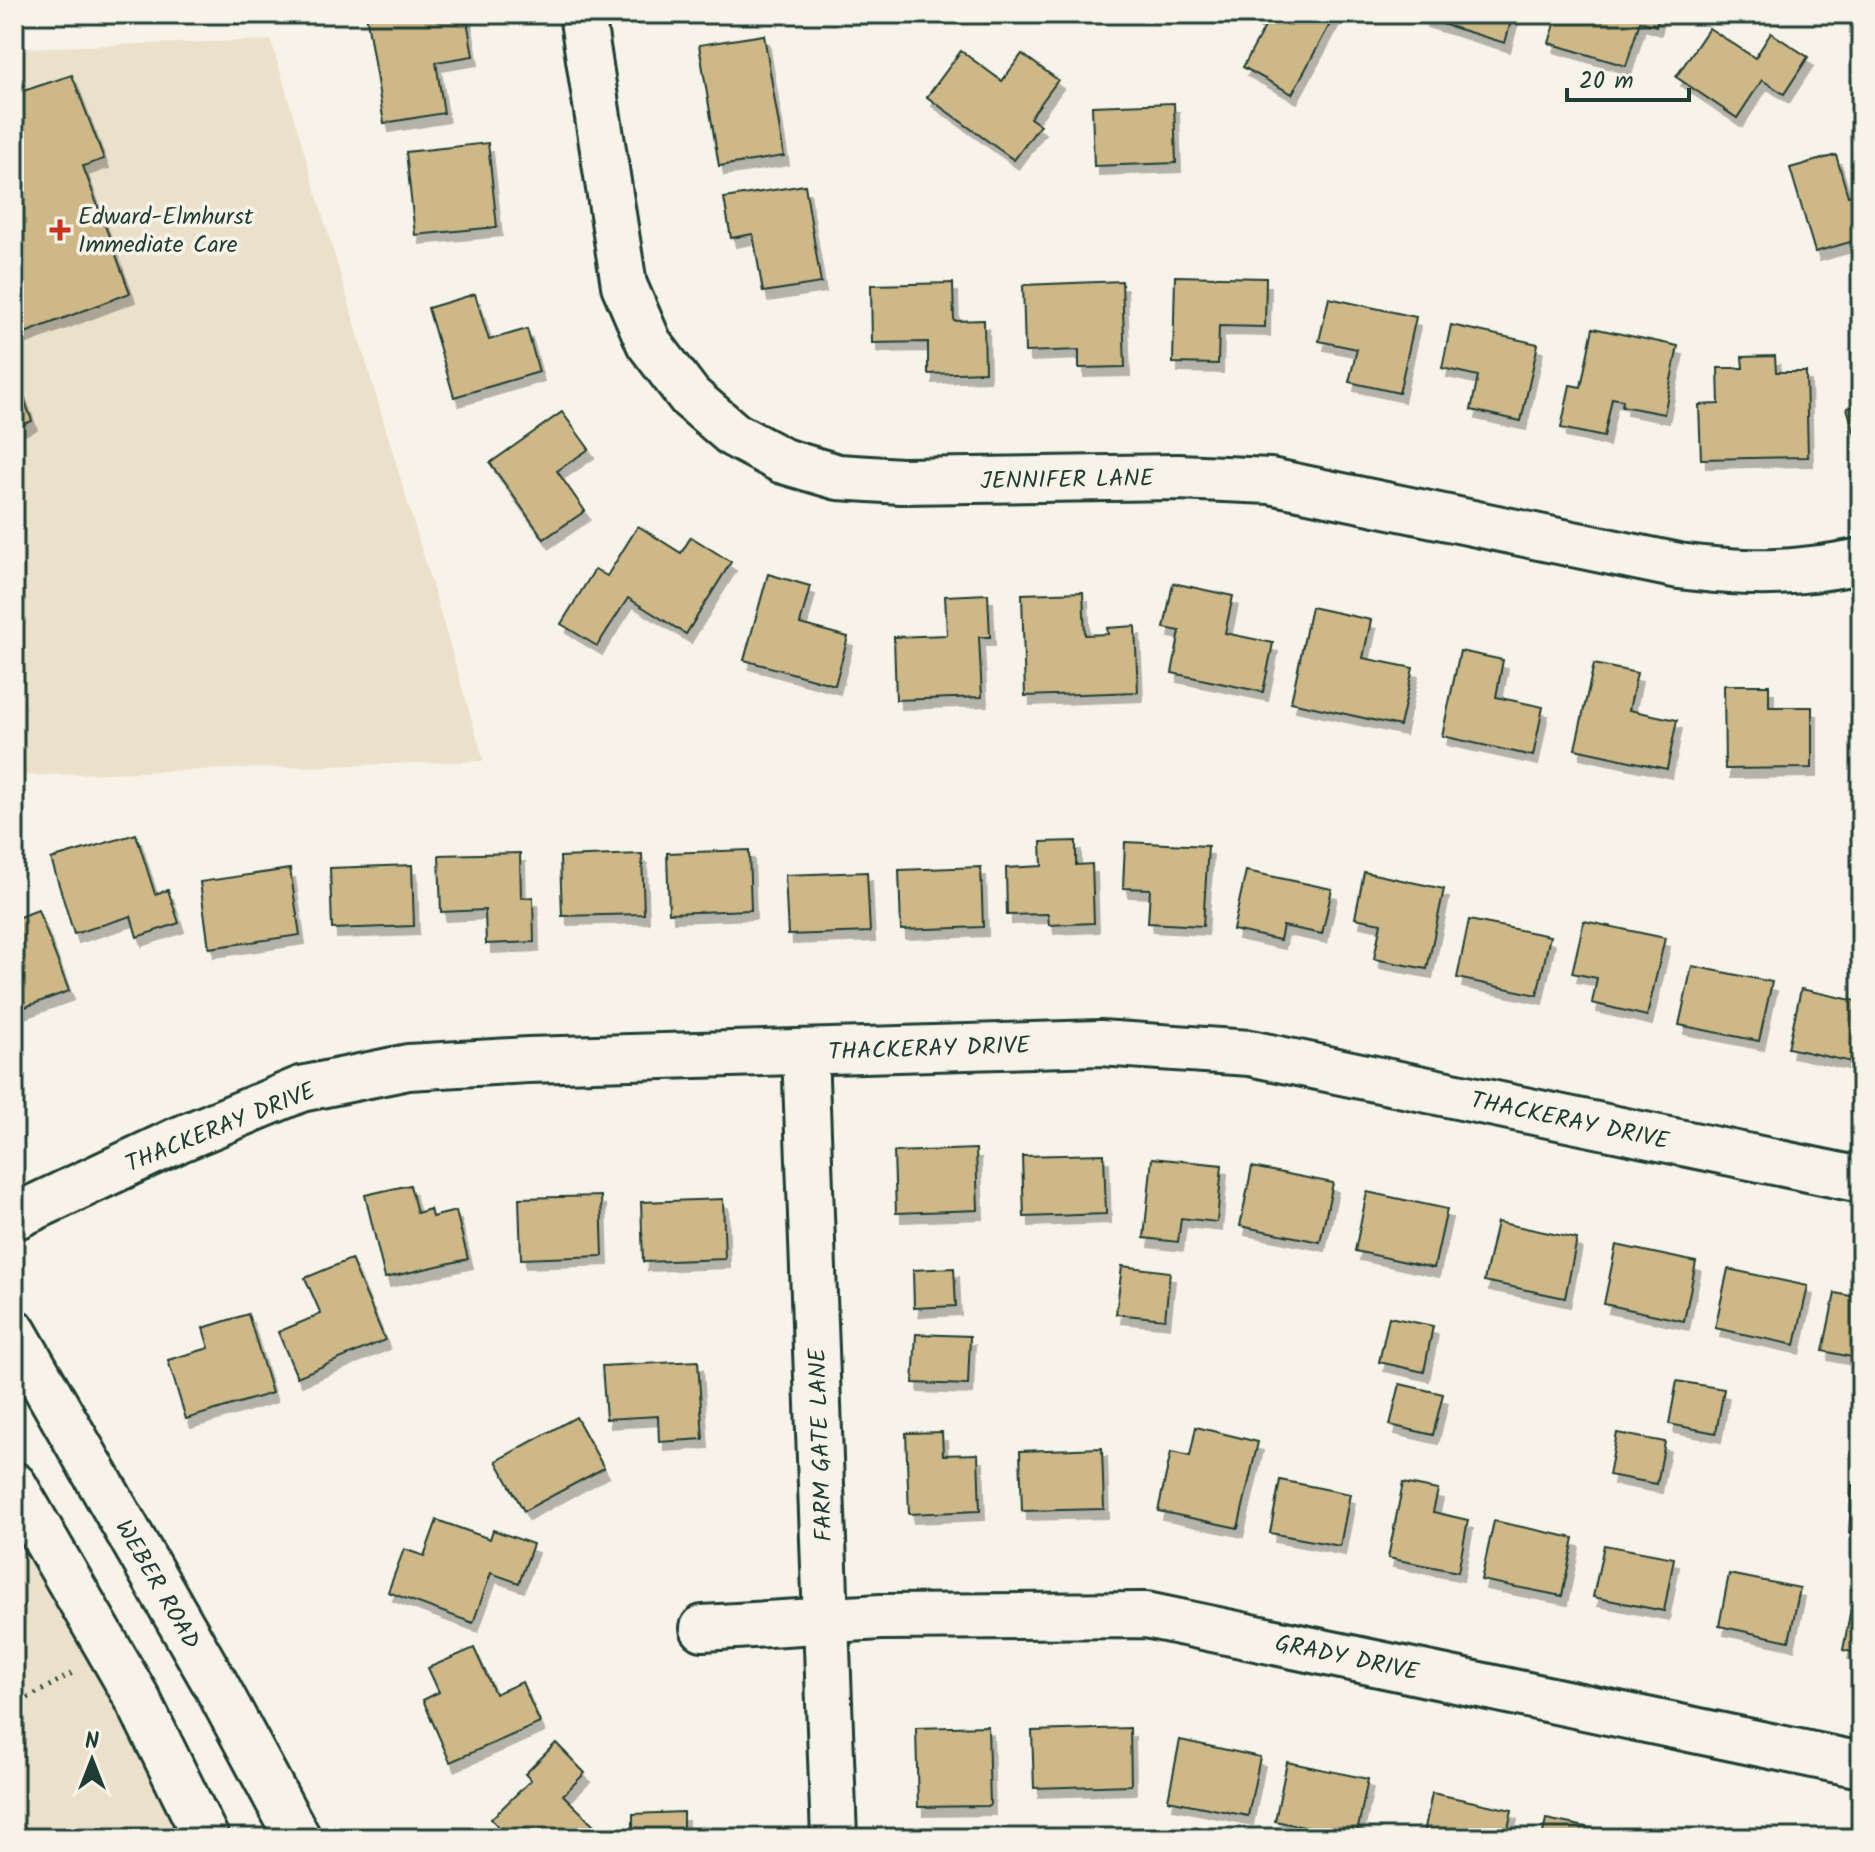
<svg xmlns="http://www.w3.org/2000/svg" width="1875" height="1852" viewBox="0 0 1875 1852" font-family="Kalam,sans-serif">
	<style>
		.built { fill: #ebe1cb }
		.building { fill: #cfb887; stroke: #1f3d34; stroke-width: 2; filter: url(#shadow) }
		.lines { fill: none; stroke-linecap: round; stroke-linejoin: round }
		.minor-casing { stroke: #1f3d34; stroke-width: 50 }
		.secondary-casing { stroke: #1f3d34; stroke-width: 50 }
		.path { stroke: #1f3d34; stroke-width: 5; stroke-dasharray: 2 6; stroke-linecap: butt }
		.minor { stroke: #f7f3e8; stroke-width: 44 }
		.secondary { stroke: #f7f3e8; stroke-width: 44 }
		.poi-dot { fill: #c8321e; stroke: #f7f3e8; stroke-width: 3 }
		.labels { text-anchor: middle; stroke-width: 7; stroke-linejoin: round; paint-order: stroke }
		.poi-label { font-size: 24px; fill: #1f3d34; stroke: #f7f3e8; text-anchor: start }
		.street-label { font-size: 24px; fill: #1f3d34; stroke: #f7f3e8 }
	</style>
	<defs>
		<filter id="shadow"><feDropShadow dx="5" dy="9" stdDeviation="0" flood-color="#0004"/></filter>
	</defs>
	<rect width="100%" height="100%" fill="#f7f3e8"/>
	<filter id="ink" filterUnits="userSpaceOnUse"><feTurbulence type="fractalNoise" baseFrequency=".0125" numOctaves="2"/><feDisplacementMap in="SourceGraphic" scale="16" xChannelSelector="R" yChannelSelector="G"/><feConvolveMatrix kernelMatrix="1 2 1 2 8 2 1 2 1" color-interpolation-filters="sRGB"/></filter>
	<g filter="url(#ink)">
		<g class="built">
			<polygon points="271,40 484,761 14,776 14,48"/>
			<polygon points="14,1530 167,1800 185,1838 14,1838"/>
		</g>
		<g class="building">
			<polygon points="366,14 466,14 473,56 436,62 444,113 384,123"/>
			<polygon points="1247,14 1335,15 1292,94 1243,67 1266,25"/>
			<polygon points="1423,14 1513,14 1505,43 1422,18"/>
			<polygon points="1558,14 1659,14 1656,26 1640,21 1626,66 1549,43"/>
			<polygon points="1709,28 1755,58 1771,33 1808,57 1784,94 1762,80 1737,118 1676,77"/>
			<polygon points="764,35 784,156 719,166 699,45"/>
			<polygon points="961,51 1002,81 1022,54 1058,80 1030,118 1040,125 1014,160 927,97"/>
			<polygon points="72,75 104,159 83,166 130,293 17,336 14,94"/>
			<polygon points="1174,103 1176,163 1094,166 1092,106"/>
			<polygon points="488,143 497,227 415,235 406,152"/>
			<polygon points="1836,155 1848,196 1861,193 1861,239 1815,252 1790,168"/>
			<polygon points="805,185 821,283 763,292 753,234 731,238 724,198"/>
			<polygon points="1175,276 1266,278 1265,327 1219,326 1218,364 1173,363"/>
			<polygon points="1122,281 1125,367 1079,368 1079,350 1025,352 1023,285"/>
			<polygon points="953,283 954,321 984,320 985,372 928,374 928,342 872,343 871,285"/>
			<polygon points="475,294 489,340 527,329 539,372 454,397 428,308"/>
			<polygon points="1329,298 1416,317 1399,393 1349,382 1357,349 1319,341"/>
			<polygon points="1451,325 1538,344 1521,421 1471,410 1478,376 1442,368"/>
			<polygon points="1593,328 1678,346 1664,414 1622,406 1623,400 1612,398 1604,437 1561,428 1570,385 1581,387"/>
			<polygon points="1861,350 1861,383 1852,353"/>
			<polygon points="1775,356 1776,372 1806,372 1808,457 1701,459 1699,405 1719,404 1718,368 1743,368 1742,357"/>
			<polygon points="14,371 32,421 14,428"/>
			<polygon points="1861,404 1861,448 1859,448 1847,408"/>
			<polygon points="562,412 589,449 557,471 585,511 544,539 490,463"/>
			<polygon points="638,526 681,553 691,537 731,562 686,634 628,598 597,646 561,624 595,569 607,576"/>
			<polygon points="768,574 810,586 800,624 848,637 835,685 744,660"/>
			<polygon points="1173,583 1233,596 1225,633 1273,643 1263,692 1172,673 1180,631 1164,628"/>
			<polygon points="1083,592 1085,635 1108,634 1107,628 1135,626 1138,692 1025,696 1022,594"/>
			<polygon points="988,594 990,637 979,637 982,697 896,700 894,637 947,635 945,596"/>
			<polygon points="1311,607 1371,620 1363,658 1413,668 1400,726 1291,702"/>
			<polygon points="1460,651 1503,660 1496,697 1543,707 1533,756 1442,736"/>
			<polygon points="1594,664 1637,673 1629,710 1677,720 1667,769 1575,749"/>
			<polygon points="1724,685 1769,685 1769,707 1812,707 1812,768 1725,769"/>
			<polygon points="1861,711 1861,740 1852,713"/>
			<polygon points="136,834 155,894 168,890 179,923 137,937 131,916 74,934 51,859"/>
			<polygon points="1076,841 1076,865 1092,864 1094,923 1049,925 1048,914 1007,915 1006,868 1042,866 1041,842"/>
			<polygon points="1125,842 1208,846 1203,926 1148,923 1150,889 1123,888"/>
			<polygon points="749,850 751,910 669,913 667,853"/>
			<polygon points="520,853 521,898 533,897 534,942 486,944 485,910 441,912 439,855"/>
			<polygon points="642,854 644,914 562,916 560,857"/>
			<polygon points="412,865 414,926 332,929 330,868"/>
			<polygon points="981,867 983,927 901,930 899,870"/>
			<polygon points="290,869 300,935 209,948 200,882"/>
			<polygon points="1246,871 1332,889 1322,934 1283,926 1280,940 1233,930"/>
			<polygon points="867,872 870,932 788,935 785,875"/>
			<polygon points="1364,872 1444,889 1427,969 1374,959 1381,923 1355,918"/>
			<polygon points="38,910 69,991 14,1011 14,919"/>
			<polygon points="1469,920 1550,936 1537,995 1457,978"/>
			<polygon points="1584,921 1665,938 1647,1016 1592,1003 1597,978 1572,973"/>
			<polygon points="1692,966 1772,982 1759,1041 1679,1025"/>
			<polygon points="1801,989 1861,1002 1861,1064 1788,1048"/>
			<polygon points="976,1149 978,1210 896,1213 894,1152"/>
			<polygon points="1104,1154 1106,1214 1024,1217 1022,1156"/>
			<polygon points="1152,1158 1222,1165 1217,1222 1181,1218 1178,1242 1144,1238"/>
			<polygon points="1252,1167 1333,1183 1320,1242 1240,1226"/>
			<polygon points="410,1185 417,1213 430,1209 432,1217 456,1211 468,1259 385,1278 365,1195"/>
			<polygon points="1367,1192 1447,1209 1434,1268 1355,1251"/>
			<polygon points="601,1196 603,1256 521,1259 519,1198"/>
			<polygon points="723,1199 725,1259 643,1262 641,1202"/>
			<polygon points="1497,1222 1577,1239 1565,1298 1484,1281"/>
			<polygon points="1616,1245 1696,1262 1684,1321 1604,1304"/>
			<polygon points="351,1259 385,1340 297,1377 278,1332 321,1314 305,1278"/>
			<polygon points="1122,1266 1170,1272 1165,1319 1116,1314"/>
			<polygon points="954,1268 956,1306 914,1308 913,1270"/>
			<polygon points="1728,1269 1808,1286 1795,1345 1715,1328"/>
			<polygon points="1835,1293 1861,1298 1861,1359 1823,1351"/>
			<polygon points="248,1314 272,1393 186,1419 168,1360 209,1348 203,1328"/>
			<polygon points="1389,1317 1433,1326 1424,1372 1379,1362"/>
			<polygon points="916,1334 970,1336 968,1385 913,1383"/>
			<polygon points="698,1361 703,1439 659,1442 658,1416 606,1419 602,1366"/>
			<polygon points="1677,1381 1724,1389 1716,1433 1669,1424"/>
			<polygon points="1400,1384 1443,1394 1433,1435 1390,1425"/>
			<polygon points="576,1417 604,1468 524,1511 496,1461"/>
			<polygon points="1196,1427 1258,1442 1238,1528 1158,1511 1171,1452 1190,1456"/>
			<polygon points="942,1432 943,1455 978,1454 980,1511 909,1514 906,1433"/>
			<polygon points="1617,1433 1665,1442 1657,1484 1609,1475"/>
			<polygon points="1102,1448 1104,1509 1022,1511 1020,1451"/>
			<polygon points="1280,1480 1350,1494 1340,1546 1270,1533"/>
			<polygon points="1403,1483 1438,1490 1433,1512 1468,1520 1458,1572 1388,1558"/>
			<polygon points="1852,1485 1861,1486 1861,1533 1849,1533"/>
			<polygon points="437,1520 490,1539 493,1530 533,1544 519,1583 491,1573 473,1623 388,1592 404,1549 424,1556"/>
			<polygon points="1494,1521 1574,1538 1562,1596 1481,1580"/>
			<polygon points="1604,1545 1674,1558 1664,1611 1593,1597"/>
			<polygon points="1729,1574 1800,1588 1789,1641 1719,1626"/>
			<polygon points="1853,1598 1861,1599 1861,1654 1843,1650"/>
			<polygon points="474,1648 495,1694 522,1682 540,1723 450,1762 423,1700 439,1692 428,1668"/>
			<polygon points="988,1726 990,1806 918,1807 916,1728"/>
			<polygon points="1130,1728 1131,1785 1034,1788 1032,1731"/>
			<polygon points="1180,1740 1260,1757 1248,1816 1168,1800"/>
			<polygon points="556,1743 585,1773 563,1795 600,1831 593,1838 509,1838 491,1819 531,1780 525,1774"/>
			<polygon points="1287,1762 1368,1779 1356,1838 1275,1821"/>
			<polygon points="1432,1793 1512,1810 1506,1838 1423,1838"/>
			<polygon points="683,1812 683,1838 633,1838 633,1814"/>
			<polygon points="1546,1819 1626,1835 1626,1838 1542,1838"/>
		</g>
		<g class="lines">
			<defs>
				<g id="minor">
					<path d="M 582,14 L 624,285 L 649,343 L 690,397 L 734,435 L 783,461 L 838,477 L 901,481 L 1178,477 L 1270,481 L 1679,566 C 1750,575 1791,575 1861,561"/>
					<polyline points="805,1052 834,1838"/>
					<polyline points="14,1217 178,1140 301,1089 408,1067 528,1060 1100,1043 1250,1053 1861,1180"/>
					<polyline points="703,1628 881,1617 1146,1615 1861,1765"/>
				</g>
				<g id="secondary">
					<polyline points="14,1332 216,1685 298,1838"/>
					<polyline points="14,1485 137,1698 206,1838"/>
				</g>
			</defs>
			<use href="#minor" class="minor-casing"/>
			<use href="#secondary" class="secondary-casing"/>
			<polyline class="path" points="14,1706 74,1672"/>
			<use href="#minor" class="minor"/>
			<use href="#secondary" class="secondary"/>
		</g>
	</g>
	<path class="poi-dot" d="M56 218h8v8h8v8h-8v8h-8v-8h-8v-8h8z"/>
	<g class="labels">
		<g class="poi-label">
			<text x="78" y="224">Edward-Elmhurst<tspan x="78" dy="28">Immediate Care</tspan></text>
		</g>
		<g class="street-label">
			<text transform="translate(1067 479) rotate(-1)" y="8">JENNIFER LANE</text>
			<text transform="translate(929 1048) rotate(-2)" y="8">THACKERAY DRIVE</text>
			<text transform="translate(1570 1120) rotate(12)" y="8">THACKERAY DRIVE</text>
			<text transform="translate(220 1127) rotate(-22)" y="8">THACKERAY DRIVE</text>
			<text transform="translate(820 1445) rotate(-92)" y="8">FARM GATE LANE</text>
			<text transform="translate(158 1584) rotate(60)" y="8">WEBER ROAD</text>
			<text transform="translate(1347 1657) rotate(12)" y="8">GRADY DRIVE</text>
		</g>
	</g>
	<rect width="1875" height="1852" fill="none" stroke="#f7f3e8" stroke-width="48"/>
	<rect x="24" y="24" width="1827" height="1804" fill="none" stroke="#1f3d34" stroke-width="3" filter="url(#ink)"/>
	<g transform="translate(92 1760)" stroke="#f7f3e8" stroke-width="6" paint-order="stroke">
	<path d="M0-6L14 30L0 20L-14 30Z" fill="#1f3d34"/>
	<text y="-12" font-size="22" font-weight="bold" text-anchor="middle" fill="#1f3d34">N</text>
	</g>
	<path d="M1567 88v12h122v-12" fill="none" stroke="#1f3d34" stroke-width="4"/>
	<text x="1579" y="88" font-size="24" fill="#1f3d34" stroke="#f7f3e8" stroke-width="6" paint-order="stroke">20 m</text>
</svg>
